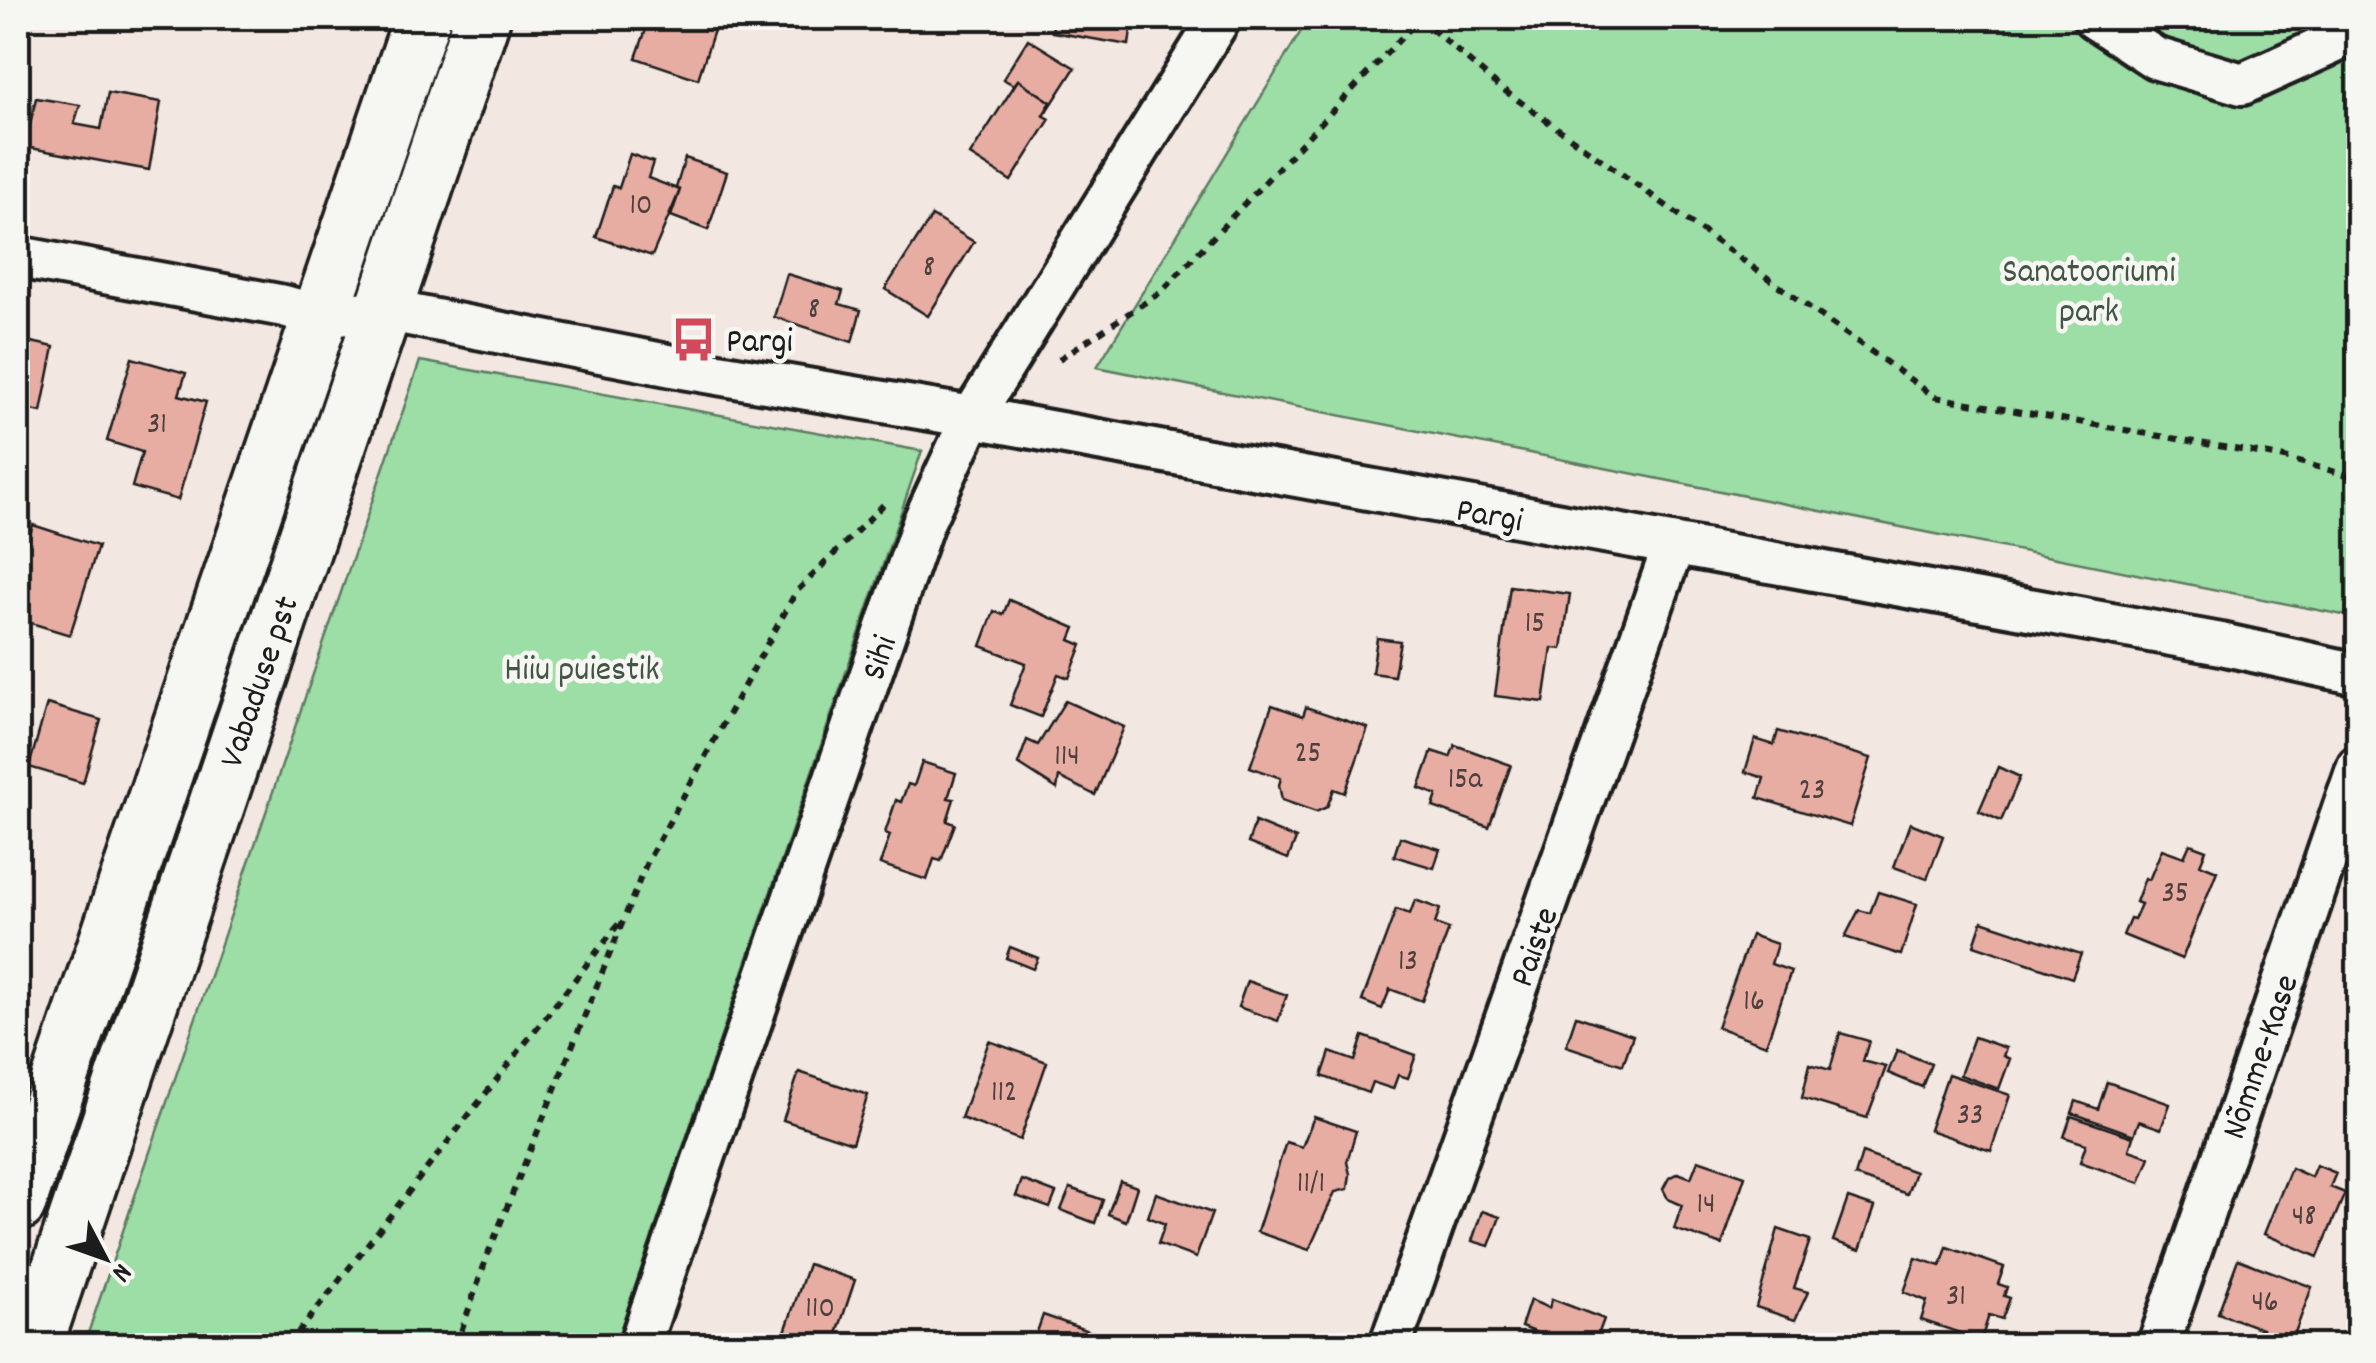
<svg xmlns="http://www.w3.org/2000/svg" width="2376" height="1363" viewBox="0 0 2376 1363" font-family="Dekko,sans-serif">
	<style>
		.green { fill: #9ddda6; stroke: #5c7c61; stroke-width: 2.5 }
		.building { fill: #e7ada3; stroke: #1c1c1c; stroke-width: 2.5 }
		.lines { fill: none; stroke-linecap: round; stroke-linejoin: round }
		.minor-casing { stroke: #1c1c1c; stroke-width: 48 }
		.highway-casing { stroke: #1c1c1c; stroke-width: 62 }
		.path { stroke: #1c1c1c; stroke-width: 6; stroke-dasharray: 8 8; stroke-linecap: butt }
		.minor { stroke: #f6f6f2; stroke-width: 40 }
		.highway { stroke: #f6f6f2; stroke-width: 55 }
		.labels { text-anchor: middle; stroke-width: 9; stroke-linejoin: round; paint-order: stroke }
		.number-label { font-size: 30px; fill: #4f403e }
		.park-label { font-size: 35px; fill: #435645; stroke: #f6f6f2 }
		.poi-label { font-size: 35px; fill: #1c1c1c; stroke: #f6f6f2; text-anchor: start }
		.street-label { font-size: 35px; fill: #1c1c1c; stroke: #f6f6f2 }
	</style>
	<rect width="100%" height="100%" fill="#f3e7e2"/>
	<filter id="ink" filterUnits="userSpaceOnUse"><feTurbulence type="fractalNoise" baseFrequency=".01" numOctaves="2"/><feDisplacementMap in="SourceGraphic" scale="20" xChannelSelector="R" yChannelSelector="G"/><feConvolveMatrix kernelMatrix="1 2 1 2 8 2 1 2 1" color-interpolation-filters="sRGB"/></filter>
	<g filter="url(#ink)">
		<g class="green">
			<polygon points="1309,18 2358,18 2358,618 1097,367"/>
			<polygon points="420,361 922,451 615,1345 84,1345"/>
		</g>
		<g class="building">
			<polygon points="650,18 718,18 698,79 636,58"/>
			<polygon points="1054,18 1123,18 1132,23 1129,45 1052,32"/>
			<polygon points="1028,39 1075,68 1044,116 1051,102 1018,80 1014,85 1003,79"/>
			<polygon points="1018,80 1051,102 1043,115 1050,119 1011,181 970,155"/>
			<polygon points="108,93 161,102 149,170 25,147 36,98 80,105 74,124 101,129"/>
			<polygon points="630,154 653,162 648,178 680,190 652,256 596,237 613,186 619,188"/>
			<polygon points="685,158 727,172 708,230 671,216 680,190 676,188"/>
			<polygon points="932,216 974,242 928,316 885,289"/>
			<polygon points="787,274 843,291 839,304 861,310 852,342 774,317"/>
			<polygon points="18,339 54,347 41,412 18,407"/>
			<polygon points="132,358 186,373 179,395 206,402 178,500 132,487 142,452 107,441"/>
			<polygon points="33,525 98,546 70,635 18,619 18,574"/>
			<polygon points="1510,586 1570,594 1562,649 1552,648 1544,702 1495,696"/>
			<polygon points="1009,600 1075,628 1070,640 1082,645 1069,678 1058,674 1041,717 1010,705 1026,663 981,646 994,611 1003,615"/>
			<polygon points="1377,638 1400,641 1394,676 1372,673"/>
			<polygon points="1065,701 1124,727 1095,795 1059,777 1057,789 1018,764 1027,740 1038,745"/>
			<polygon points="47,704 101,720 83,783 29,767"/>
			<polygon points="1272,705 1303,716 1306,707 1368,728 1345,793 1334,789 1327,807 1316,812 1282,800 1279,785 1281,778 1250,767"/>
			<polygon points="1778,731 1871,758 1850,826 1758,798 1764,778 1745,772 1755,739 1774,745"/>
			<polygon points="1455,745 1511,765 1489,827 1433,807 1437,795 1419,788 1432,751 1450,757"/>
			<polygon points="922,762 956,773 948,798 954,799 947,821 955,824 941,861 934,859 927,880 880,864 890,835 885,833 896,800 901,802 908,784 914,786"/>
			<polygon points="1998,767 2020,777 2001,821 1979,811"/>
			<polygon points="1255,822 1296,839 1288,859 1248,843"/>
			<polygon points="1910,823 1943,836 1927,879 1894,867"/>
			<polygon points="1400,837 1440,849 1434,868 1394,856"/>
			<polygon points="2190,844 2206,850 2200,864 2217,871 2182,959 2123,935 2130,919 2134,920 2141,904 2136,902 2145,878 2149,880 2162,849 2184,857"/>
			<polygon points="1878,892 1917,904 1901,955 1845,937 1859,910 1870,913"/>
			<polygon points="1415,900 1440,909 1435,924 1449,929 1422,1001 1390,989 1382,1009 1362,1001 1396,909 1410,914"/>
			<polygon points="1982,921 2081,954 2072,978 1974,945"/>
			<polygon points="1751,935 1777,944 1771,964 1791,971 1766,1045 1717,1027"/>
			<polygon points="1010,947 1038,958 1033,969 1006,958"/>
			<polygon points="1247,981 1287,995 1278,1021 1238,1007"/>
			<polygon points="1576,1016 1633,1035 1623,1065 1566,1046"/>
			<polygon points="1840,1033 1869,1041 1863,1061 1886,1067 1867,1118 1802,1098 1810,1064 1830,1070"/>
			<polygon points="1363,1036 1416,1055 1408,1078 1398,1075 1393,1089 1372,1082 1368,1093 1322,1076 1330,1052 1355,1061"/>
			<polygon points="1974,1037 2006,1048 2003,1056 2010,1059 1999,1089 1960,1075"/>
			<polygon points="989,1041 1047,1062 1020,1140 961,1118"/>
			<polygon points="1897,1050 1931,1064 1922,1087 1888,1073"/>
			<polygon points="799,1072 868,1095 852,1143 783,1120"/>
			<polygon points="1948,1074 2010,1095 1991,1151 1929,1130"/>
			<polygon points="2107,1082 2170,1104 2161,1129 2139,1121 2134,1135 2072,1113 2076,1101 2098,1109"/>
			<polygon points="2071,1116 2133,1137 2129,1150 2150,1157 2140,1183 2080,1162 2086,1144 2064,1137"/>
			<polygon points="1314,1117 1356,1131 1347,1162 1350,1174 1348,1189 1335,1192 1309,1250 1257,1232 1286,1142 1302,1147"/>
			<polygon points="1862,1153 1915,1172 1907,1194 1855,1176"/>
			<polygon points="1698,1160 1745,1176 1722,1245 1674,1229 1682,1205 1668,1199 1663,1189 1669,1178 1678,1173 1691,1178"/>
			<polygon points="2316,1165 2336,1173 2330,1187 2345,1193 2318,1257 2264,1234 2291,1168 2311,1177"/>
			<polygon points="1022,1180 1056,1193 1050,1208 1016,1196"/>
			<polygon points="1120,1181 1137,1187 1126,1221 1108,1214"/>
			<polygon points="1070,1188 1103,1200 1095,1223 1061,1210"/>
			<polygon points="1156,1193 1212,1213 1196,1258 1158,1244 1165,1224 1148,1217"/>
			<polygon points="1848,1198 1875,1207 1860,1250 1833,1241"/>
			<polygon points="1482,1211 1500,1217 1489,1246 1472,1241"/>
			<polygon points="1778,1229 1810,1240 1794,1288 1808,1292 1795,1320 1756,1307"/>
			<polygon points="1947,1247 2004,1267 1998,1284 2007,1287 2004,1296 2010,1298 2002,1319 1989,1315 1981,1340 1921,1320 1927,1301 1904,1292 1916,1258 1941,1266"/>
			<polygon points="2238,1259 2312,1287 2290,1346 2256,1346 2262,1329 2218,1313"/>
			<polygon points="808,1264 855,1280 833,1346 785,1332"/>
			<polygon points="1552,1299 1604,1319 1594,1346 1535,1346 1540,1334 1521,1327 1530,1300 1549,1308"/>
			<polygon points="1043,1315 1091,1332 1086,1346 1032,1346"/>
		</g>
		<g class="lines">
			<defs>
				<g id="minor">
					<polyline points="2094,18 2155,58 2242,84 2333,43 2358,19"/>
					<polyline points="18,257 284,306 322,317 384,310 683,368 972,417 2221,644 2358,674"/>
					<polyline points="639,1346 923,523 972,417 1220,18"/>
					<polyline points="1390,1346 1673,547"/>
					<polyline points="2158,1346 2358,766"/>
				</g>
				<g id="highway">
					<polyline points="18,1203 422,18"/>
					<polyline points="34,1346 482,18"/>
				</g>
			</defs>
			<use href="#minor" class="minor-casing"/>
			<use href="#highway" class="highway-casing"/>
			<g class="path">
				<polyline points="1419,18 1498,86 1935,397 2281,457 2358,478"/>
				<polyline points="1059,359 1161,292 1420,18"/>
				<polyline points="288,1346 620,922"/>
				<polyline points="456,1346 488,1254 647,862 796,592 885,503"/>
			</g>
			<use href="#minor" class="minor"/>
			<use href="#highway" class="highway"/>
		</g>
	</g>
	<defs>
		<symbol id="bus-bare" viewBox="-9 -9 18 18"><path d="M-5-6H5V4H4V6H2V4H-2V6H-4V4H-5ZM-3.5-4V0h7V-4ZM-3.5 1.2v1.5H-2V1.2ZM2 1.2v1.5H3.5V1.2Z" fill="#d1495b" stroke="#f6f6f2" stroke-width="2.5" paint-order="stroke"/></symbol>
	</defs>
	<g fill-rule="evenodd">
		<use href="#bus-bare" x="662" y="308" width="63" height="63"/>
	</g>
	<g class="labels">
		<g class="number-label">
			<text x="641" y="213">10</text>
			<text x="929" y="275">8</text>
			<text x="814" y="317">8</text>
			<text x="157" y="432">31</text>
			<text x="1535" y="631">15</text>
			<text x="1308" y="761">25</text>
			<text x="1067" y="764">114</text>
			<text x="1465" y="787">15a</text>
			<text x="1812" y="798">23</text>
			<text x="2175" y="901">35</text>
			<text x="1408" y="969">13</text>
			<text x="1754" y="1009">16</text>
			<text x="1004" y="1100">112</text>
			<text x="1970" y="1123">33</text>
			<text x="1311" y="1191">11/1</text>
			<text x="1706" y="1212">14</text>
			<text x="2304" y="1224">48</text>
			<text x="1956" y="1304">31</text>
			<text x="2265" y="1310">46</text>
			<text x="820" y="1316">110</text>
		</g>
		<g class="park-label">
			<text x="2089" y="281">Sanatooriumi<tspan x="2089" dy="40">park</tspan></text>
			<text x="582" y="679">Hiiu puiestik</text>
		</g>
		<g class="poi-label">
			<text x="726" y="351">Pargi</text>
		</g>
		<g class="street-label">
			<text transform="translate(1490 513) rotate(10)" y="12">Pargi</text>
			<text transform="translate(877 657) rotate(-71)" y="12">Sihi</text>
			<text transform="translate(257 681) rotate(-71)" y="12">Vabaduse pst</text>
			<text transform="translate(1532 946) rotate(-70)" y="12">Paiste</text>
			<text transform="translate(2258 1056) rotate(-71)" y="12">Nõmme-Kase</text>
		</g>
	</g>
	<rect width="2376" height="1363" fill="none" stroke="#f6f6f2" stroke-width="60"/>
	<rect x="30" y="30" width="2316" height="1303" fill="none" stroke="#1c1c1c" stroke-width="4" filter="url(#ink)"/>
	<g transform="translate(105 1258) rotate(131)" stroke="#f6f6f2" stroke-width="8" paint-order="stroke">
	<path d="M0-8L18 38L0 25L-18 38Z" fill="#1c1c1c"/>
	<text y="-15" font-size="28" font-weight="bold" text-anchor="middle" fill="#1c1c1c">N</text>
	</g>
</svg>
